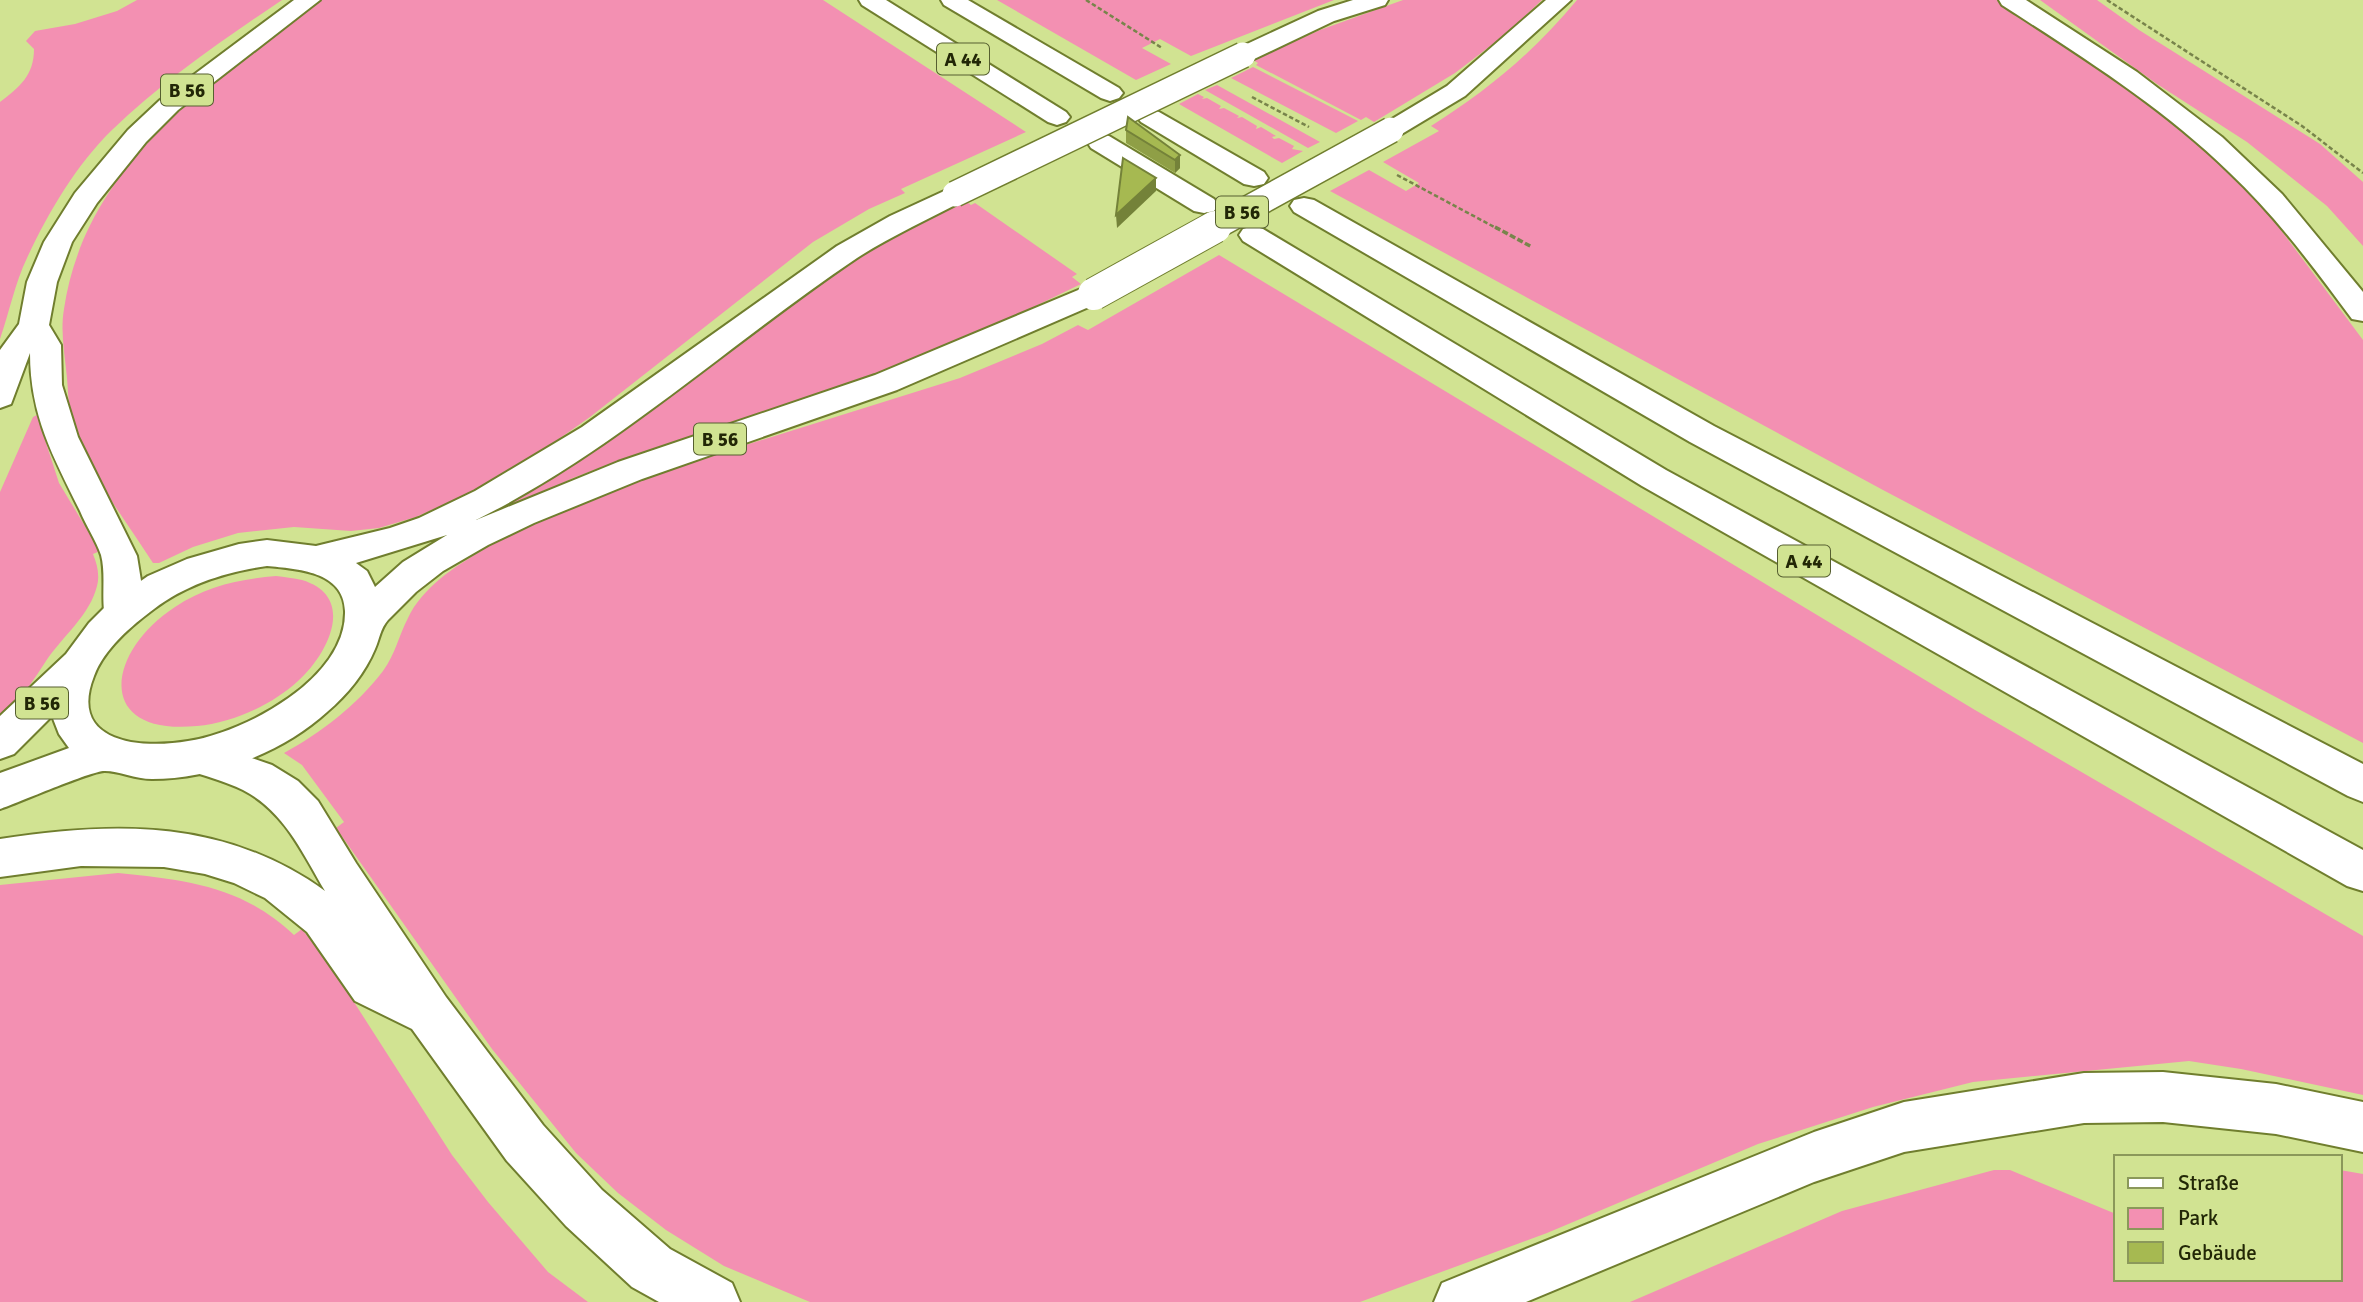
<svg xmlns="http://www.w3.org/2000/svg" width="2363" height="1302" viewBox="0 0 2363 1302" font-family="Signika,sans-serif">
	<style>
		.green { fill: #f390b2 }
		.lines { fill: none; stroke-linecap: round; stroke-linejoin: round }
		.primary-casing { stroke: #707e2e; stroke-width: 4 }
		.motorway-casing { stroke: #707e2e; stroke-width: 4 }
		.path-far1 { stroke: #78844b; stroke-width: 2.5; stroke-dasharray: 4.5 2.5; stroke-linecap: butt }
		.path { stroke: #78844b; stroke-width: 3.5; stroke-dasharray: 6 2.5; stroke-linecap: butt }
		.primary { fill: #fff; fill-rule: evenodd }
		.motorway { fill: #fff; fill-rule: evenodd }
		.primary-bridge-far1-casing { stroke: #707e2e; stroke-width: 28; stroke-linecap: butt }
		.primary-bridge-casing { stroke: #707e2e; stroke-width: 34; stroke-linecap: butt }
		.primary-bridge-far1 { stroke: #fff; stroke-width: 25 }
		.primary-bridge { stroke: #fff; stroke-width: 32 }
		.wall { fill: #8f9f46 }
		.shaded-wall { fill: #748239 }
		.building { fill: #a6b951; stroke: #748239; stroke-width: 2 }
		.labels { text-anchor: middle; stroke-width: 5; stroke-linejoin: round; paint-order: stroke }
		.shield { fill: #d1e392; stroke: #565f30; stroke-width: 2 }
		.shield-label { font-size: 19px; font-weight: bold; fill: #222706 }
	</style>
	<rect width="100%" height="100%" fill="#d1e392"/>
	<g class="green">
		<path d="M 137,0 L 282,0 C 224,39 163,81 112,130 C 76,165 48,213 27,258 C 15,283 9,313 0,339 L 0,102 C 20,87 34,75 34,49 L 26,41 L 35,31 L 75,24 L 117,11 Z"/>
		<path d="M 320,0 L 823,0 L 1026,132 L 901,189 L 905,193 L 869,209 L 813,242 L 590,417 L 539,453 L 481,488 L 416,517 L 379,528 L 351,531 L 294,527 L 238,533 L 193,547 L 159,563 L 153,563 C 124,518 80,462 70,410 C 68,400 68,389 67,378 C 65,355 60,332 64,309 C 85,165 212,80 320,0 Z"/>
		<polygon points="997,0 1334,0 1191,56 1160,39 1142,48 1171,64 1136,80"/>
		<polygon points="1403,0 1542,0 1506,34 1455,73 1374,122 1366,117 1361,120 1256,65 1258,63 1253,60 1320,30"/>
		<path d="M 1577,0 L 1997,0 L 2149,102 L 2217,158 L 2260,202 L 2363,340 L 2363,743 L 1883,490 L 1330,191 L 1369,170 L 1406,191 L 1419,183 L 1383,162 L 1439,131 L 1431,126 C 1487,91 1535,51 1577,0 Z"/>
		<polygon points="2040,0 2097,0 2139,30 2320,144 2363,182 2363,246 2327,206 2247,142 2157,84"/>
		<polygon points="1253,67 1358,121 1336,133 1231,78"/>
		<polygon points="1217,85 1320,142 1308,148 1205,90"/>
		<polygon points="1198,94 1204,97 1202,99 1207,98 1221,106 1219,109 1224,108 1239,116 1237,118 1242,117 1257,126 1256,129 1261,127 1276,136 1272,137 1274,139 1279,138 1294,146 1292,149 1303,151 1282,163 1179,104"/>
		<polygon points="963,199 971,205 975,203 1077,274 1072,277 1081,284 982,332 880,373 628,457 573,478 487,518 482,517 816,285 878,246"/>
		<path d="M 1219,255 L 1975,710 L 2363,936 L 2363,1095 L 2241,1069 L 2189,1061 L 1973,1082 L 1873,1107 L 1758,1144 L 1547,1233 L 1360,1302 L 810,1302 L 724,1266 L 666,1230 L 618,1193 L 576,1153 L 492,1049 L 336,828 L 344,822 L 302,765 L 284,753 C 322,732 356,706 383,671 C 395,655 399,635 408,618 C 422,588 455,566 483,550 L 481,548 L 519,528 L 647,476 L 960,378 L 1042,344 L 1078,325 L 1088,330 Z"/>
		<path d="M 37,415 L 59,483 L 100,551 L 93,554 C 97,564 100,575 97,586 C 90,615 62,637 46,661 C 30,686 20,699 0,721 L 0,492 L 33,417 Z"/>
		<path d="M 276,576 C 284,577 294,578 302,580 C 358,597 327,655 298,681 C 272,705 232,723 197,726 C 93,736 107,651 175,607 C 206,586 240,579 276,576 Z"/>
		<path d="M 118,873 C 187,880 242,886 294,935 L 302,929 L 336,974 L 452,1155 L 488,1202 L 548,1272 L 588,1302 L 0,1302 L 0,885 Z"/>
		<polygon points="1994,1170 2010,1170 2116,1214 2116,1279 2340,1279 2340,1170 2363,1174 2363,1302 1630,1302 1842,1211"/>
	</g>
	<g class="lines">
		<defs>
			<g id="primary">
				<polygon points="1353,0 1388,0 1385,5 1334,21 1252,60 1243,62 1234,60 1231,55 1234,50 1318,11"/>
				<polygon points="1546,0 1571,0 1465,96 1400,135 1391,138 1382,135 1378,130 1382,125 1447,86"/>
				<path d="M 955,186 L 965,188 L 969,194 L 965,200 C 929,219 891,236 857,258 C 729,344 615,451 476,520 L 618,462 L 875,375 L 1083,288 L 1094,285 L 1105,288 L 1109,294 L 1105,300 L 897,390 L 642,479 L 534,523 L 488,545 L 443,571 L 416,592 L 388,620 C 380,629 380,638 375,649 C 365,673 347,695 327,712 C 282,753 213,779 152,779 C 135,779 119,771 105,771 C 93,770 18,803 0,809 L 0,773 L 69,748 L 59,734 L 52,716 L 14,754 L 0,759 L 0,716 L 66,654 L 89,623 L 108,604 L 148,576 L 187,559 L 239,544 L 267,540 L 316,546 L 390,528 L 419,518 L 475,491 L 582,427 L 837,246 L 890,216 ZM 447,535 L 403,562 L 375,587 L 367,571 L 356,563 ZM 267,566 C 297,569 344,571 345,611 C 347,678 246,732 188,741 C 143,749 67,744 94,676 C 104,649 131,626 154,609 C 187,584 226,572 267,566 Z"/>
			</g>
			<g id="motorway">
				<path d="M 294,0 L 320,0 L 178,110 L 146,142 L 97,203 L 72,242 L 57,282 L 49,325 L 61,345 L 62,385 L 78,437 L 137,556 L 143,593 L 140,614 L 134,624 L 121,628 L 108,624 C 99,608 107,577 101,555 C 96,540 86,526 80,511 C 53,456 30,416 30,353 L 11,404 L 0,408 L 0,350 L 19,324 L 27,282 L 44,242 L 75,193 L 128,130 L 160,100 Z"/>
				<polygon points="859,0 886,0 1066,112 1070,117 1066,122 1057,125 1048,122 862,5"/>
				<polygon points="941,0 968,0 1119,88 1123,93 1119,98 1110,101 1101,98 944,5"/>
				<path d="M 1999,0 L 2026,0 L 2137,72 L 2222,137 L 2282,194 L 2363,292 L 2363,321 L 2352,319 C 2314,268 2276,216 2229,172 C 2161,106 2081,56 2002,5 Z"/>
				<polygon points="1150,109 1159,112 1264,172 1268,178 1264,184 1254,186 1244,184 1141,122 1137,117 1141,112"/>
				<polygon points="1100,134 1109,136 1214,199 1218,205 1214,211 1204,213 1194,211 1091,148 1087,142 1091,136"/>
				<polygon points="1304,198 1314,200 1714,426 2363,764 2363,802 2348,796 1690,442 1294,212 1290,206 1294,200"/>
				<polygon points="1253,226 1263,229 1666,470 2363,850 2363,891 2347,886 1642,486 1243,241 1239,235 1243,229"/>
				<path d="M 200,740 L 272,765 L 298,781 L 318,801 L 356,863 L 446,997 L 543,1125 L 602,1190 L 670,1249 L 732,1283 L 740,1302 L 659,1302 L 632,1287 L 566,1226 L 507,1161 L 412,1029 L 355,1001 L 307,932 L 265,898 L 234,883 L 205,874 L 164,867 L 81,866 L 0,877 L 0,839 C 116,821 225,819 325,891 C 302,852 284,811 243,790 C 225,781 204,776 185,769 L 179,757 L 185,745 Z"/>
				<polygon points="2163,1072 2276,1084 2363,1102 2363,1152 2276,1134 2163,1122 2084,1123 1904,1152 1814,1182 1526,1302 1434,1302 1442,1283 1814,1132 1904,1102 2084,1073"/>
			</g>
		</defs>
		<use href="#primary" class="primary-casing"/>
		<use href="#motorway" class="motorway-casing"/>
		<g class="path-far1">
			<polyline points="1086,0 1162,48"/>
			<polyline points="2107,0 2302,126 2363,173"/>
			<polyline points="1252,97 1309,127"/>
			<polyline points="1397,175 1498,229"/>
		</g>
		<polyline class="path" points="1495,227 1532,247"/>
		<use href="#primary" class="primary"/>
		<use href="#motorway" class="motorway"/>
		<defs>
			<g id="primary-bridge-far1">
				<polyline points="955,194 1243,55"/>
				<polyline points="1211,229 1391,130"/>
			</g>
			<polyline id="primary-bridge" points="1094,294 1215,227"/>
		</defs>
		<use href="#primary-bridge-far1" class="primary-bridge-far1-casing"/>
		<use href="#primary-bridge" class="primary-bridge-casing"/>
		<use href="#primary-bridge-far1" class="primary-bridge-far1"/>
		<use href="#primary-bridge" class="primary-bridge"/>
	</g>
	<polygon class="wall" points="1126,130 1180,155 1180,168 1175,173 1126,143"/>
	<g class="shaded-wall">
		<polygon points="1180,155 1180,168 1175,173 1175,160"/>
		<polygon points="1156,178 1156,191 1117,228 1116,215"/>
	</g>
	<g class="building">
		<polygon points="1128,117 1180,155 1175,160 1126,130"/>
		<polygon points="1123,158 1156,178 1116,215"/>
	</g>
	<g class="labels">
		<g class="shield">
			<rect x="937" y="43.5" width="52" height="31" rx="5"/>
			<rect x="161" y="74.5" width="52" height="31" rx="5"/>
			<rect x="1216" y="196.5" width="52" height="31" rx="5"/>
			<rect x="694" y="423.5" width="52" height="31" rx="5"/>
			<rect x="1778" y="545.5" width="52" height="31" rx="5"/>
			<rect x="16" y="687.5" width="52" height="31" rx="5"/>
		</g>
		<g class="shield-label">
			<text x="963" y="66">A 44</text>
			<text x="187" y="97">B 56</text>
			<text x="1242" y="219">B 56</text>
			<text x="720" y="446">B 56</text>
			<text x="1804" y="568">A 44</text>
			<text x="42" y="710">B 56</text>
		</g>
	</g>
	<rect x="2114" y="1155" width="228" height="126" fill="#d1e392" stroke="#8b985a" stroke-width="2"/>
	<rect x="2128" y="1178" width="35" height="10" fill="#ffffff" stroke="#8b985a" stroke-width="2"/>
	<text x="2178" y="1190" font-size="21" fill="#222706">Straße</text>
	<rect x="2128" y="1208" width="35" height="21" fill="#f390b2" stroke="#8b985a" stroke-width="2"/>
	<text x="2178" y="1225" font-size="21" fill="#222706">Park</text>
	<rect x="2128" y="1242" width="35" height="21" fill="#a6b951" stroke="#8b985a" stroke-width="2"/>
	<text x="2178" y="1260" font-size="21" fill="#222706">Gebäude</text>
</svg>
